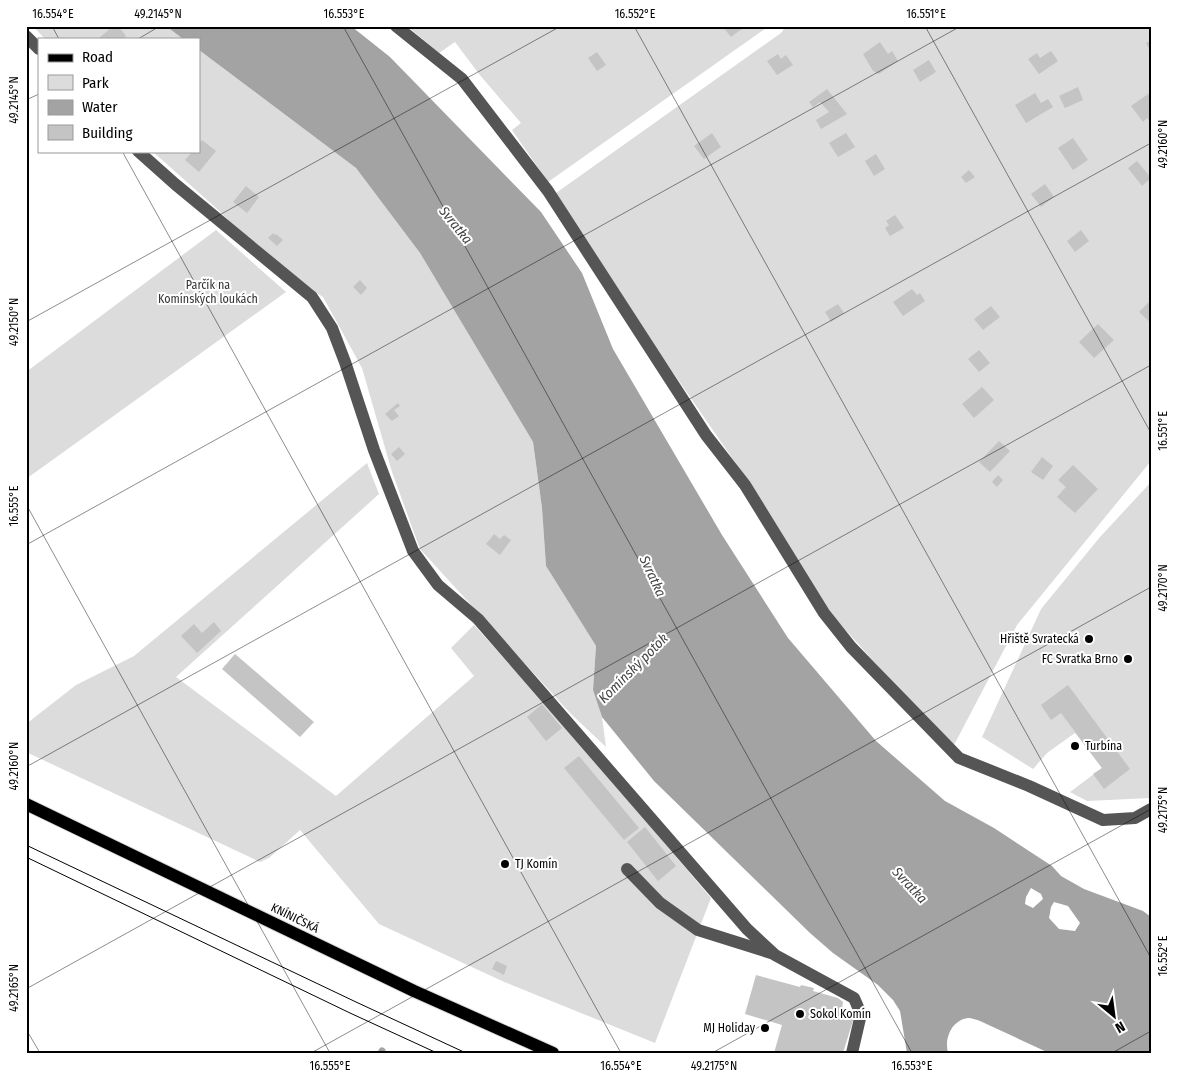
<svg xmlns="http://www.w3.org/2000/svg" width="1177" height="1079" viewBox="0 0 1177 1079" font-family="'Fira Sans Condensed',sans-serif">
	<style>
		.green { fill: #dcdcdc }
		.water { fill: #a3a3a3; fill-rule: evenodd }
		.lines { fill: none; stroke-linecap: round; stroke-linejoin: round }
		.stream { stroke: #a3a3a3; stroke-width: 7 }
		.building { fill: #c4c4c4 }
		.major-casing { stroke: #dbdbdb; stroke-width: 14 }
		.minor { stroke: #555; stroke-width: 12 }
		.major { stroke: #000; stroke-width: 12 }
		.tram { stroke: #000; stroke-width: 1 }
		.ticks { fill: none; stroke: #000; stroke-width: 1; stroke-opacity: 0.45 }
		.poi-dot { fill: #000; stroke: #fff; stroke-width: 2 }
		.labels { text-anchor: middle; stroke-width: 4; stroke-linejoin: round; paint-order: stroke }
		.park-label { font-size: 12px; fill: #333; stroke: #fff }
		.poi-label { font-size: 12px; fill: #000; stroke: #fff; text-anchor: end }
		.street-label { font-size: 12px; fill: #000; stroke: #fff }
		.water-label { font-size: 14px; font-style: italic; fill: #444; stroke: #fff }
		.neatline { fill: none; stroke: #000; stroke-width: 2 }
		.ticks-label { font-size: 12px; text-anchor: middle; fill: #000 }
	</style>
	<rect width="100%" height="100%" fill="#fff"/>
	<g class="green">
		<polygon points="33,26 166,26 183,39 45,39"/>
		<polygon points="407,26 769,26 548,182 512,130 521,123 479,74 455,42 439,53"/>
		<polygon points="786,26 1151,26 1151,461 1017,625 954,745 896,686 832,615 746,478 661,355 556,193 781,33"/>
		<polygon points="199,50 356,168 420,253 533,442 542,508 546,566 596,646 593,690 602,717 606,747 570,713 420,549 392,472 362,368 323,297 276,267 215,207 152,151 199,151"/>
		<polygon points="216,230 286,292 26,479 26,372"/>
		<polygon points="367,463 379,494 176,677 336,796 474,676 451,648 474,625 566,727 711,898 655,1043 502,981 379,924 300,830 269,858 260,862 26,752 26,724 76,685 134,656"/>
		<polygon points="1151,482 1151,798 1087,801 1070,792 1102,768 1075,733 1047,753 1033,769 982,737 1041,609 1100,537"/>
	</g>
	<path class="water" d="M 166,26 L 351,26 L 390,57 L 541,212 L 582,273 L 613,349 L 722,535 L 788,638 L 876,741 L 945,801 L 994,828 L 1052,866 L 1061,876 L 1084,889 L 1143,911 L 1151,917 L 1151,1053 L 1049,1053 L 980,1021 C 977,1020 972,1018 968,1018 C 952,1020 944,1038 948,1053 L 907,1053 L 900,1011 L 893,1000 L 878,985 L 833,953 L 810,933 L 654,781 L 602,717 L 593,690 L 596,646 L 546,566 L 542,508 L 533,442 L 420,253 L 356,168 L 199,50 L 199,39 L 183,39 ZM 1031,888 L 1041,894 L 1043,899 L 1033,908 L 1025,904 L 1026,897 ZM 1054,902 L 1068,906 L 1080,923 L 1075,931 L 1059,929 L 1049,918 L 1051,907 Z"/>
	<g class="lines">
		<polyline class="stream" points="381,1053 382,1051"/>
	</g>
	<g class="building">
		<polygon points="113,26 118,26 126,36 123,39 98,39"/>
		<polygon points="722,26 746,26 731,37"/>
		<polygon points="1151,41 1151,52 1146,43"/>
		<polygon points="880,42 888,54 892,51 898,61 879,74 873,71 863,54"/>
		<polygon points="1051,51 1058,61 1039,74 1028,59 1037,53 1040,58"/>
		<polygon points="597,52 606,65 597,71 588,58"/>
		<polygon points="778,54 781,59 786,55 793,65 777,75 767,61"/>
		<polygon points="929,60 936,72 920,82 913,70"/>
		<polygon points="1078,87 1083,100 1065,108 1059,96"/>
		<polygon points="827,89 847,114 821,129 816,120 829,112 820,102 813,107 809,102"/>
		<polygon points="1151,92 1151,123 1147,118 1143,122 1131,106"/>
		<polygon points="1035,93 1041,103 1048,99 1053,107 1026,123 1015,105"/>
		<polygon points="712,133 721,147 704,159 694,146"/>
		<polygon points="846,133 855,147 838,157 829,143"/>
		<polygon points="1073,138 1088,160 1073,170 1058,148"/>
		<polygon points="202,140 216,151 199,172 185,160 193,151 199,151 199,144"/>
		<polygon points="876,154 885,169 874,176 865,161"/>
		<polygon points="1137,161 1151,178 1142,186 1128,168"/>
		<polygon points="969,170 975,177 966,183 961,177"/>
		<polygon points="1045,184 1054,197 1041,207 1031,194"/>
		<polygon points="246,186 259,197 247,213 233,202"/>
		<polygon points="895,215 904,228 890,236 885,228 889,225 886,221"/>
		<polygon points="1081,230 1089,241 1075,252 1067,241"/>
		<polygon points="273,233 275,235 276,234 283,240 277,246 268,238"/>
		<polygon points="360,280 367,288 361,295 353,287"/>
		<polygon points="912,289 917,295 920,293 925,301 903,316 893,302"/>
		<polygon points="1151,300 1151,323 1139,312"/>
		<polygon points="838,304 844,313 831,322 825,312"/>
		<polygon points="991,306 1000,317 983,330 974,319"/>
		<polygon points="1098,324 1114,340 1094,358 1079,342"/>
		<polygon points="979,350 990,363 979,372 968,359"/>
		<polygon points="982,387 994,400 974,418 962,404"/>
		<polygon points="398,403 400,406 394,410 399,416 392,421 385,414"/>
		<polygon points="999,441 1010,451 990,472 979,462"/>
		<polygon points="399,447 405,454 397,461 391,454"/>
		<polygon points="1042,457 1053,466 1043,480 1031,472"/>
		<polygon points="1073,465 1098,489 1075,513 1057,497 1066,487 1058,480"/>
		<polygon points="998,475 1003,480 997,487 992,482"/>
		<polygon points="494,534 500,539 504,535 511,540 500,555 486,544"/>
		<polygon points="214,622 221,631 197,653 181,636 194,624 202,633"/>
		<polygon points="235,654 314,722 300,737 222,669"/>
		<polygon points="1068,685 1130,769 1104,789 1093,774 1102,768 1061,713 1051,720 1041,705"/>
		<polygon points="542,704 562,728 546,741 527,717"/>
		<polygon points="579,756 639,828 624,840 564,768"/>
		<polygon points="645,827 676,866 658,881 627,842"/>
		<polygon points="496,961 507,966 504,975 492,969"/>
		<polygon points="756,975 800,987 801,985 814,988 813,991 838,998 843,1002 842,1010 855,1014 843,1053 774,1053 782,1025 745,1014"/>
	</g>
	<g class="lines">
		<defs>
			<polyline id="major" points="26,804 414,991 553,1053"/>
		</defs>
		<use href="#major" class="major-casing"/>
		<g class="minor">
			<polyline points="396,26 462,79 548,191 706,435 745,485 824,613 851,647 959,758 1029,786 1103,820 1135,818 1151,809"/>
			<polyline points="26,36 39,49"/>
			<polyline points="138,151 175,184 312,297 332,328 345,362 374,450 413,551 438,585 478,619 747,929 775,955 854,998 861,1014 852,1053"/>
			<polyline points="627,869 660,903 698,930 771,953"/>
		</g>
		<use href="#major" class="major"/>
		<g class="tram">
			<polyline points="26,845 356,1002 466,1053"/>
			<polyline points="26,857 350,1013 437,1053"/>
		</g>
	</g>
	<path class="ticks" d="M 52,26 L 59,39M 343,26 L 912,1053M 634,26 L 1151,958M 925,26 L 1151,433M 138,39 L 160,26M 26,100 L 39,94M 122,151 L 621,1053M 26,322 L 561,26M 26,504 L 330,1053M 26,545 L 961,26M 26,767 L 1151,143M 26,989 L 1151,365M 26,1029 L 40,1053M 311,1053 L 1151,587M 712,1053 L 1151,809M 1112,1053 L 1151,1031"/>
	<g class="poi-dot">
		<circle cx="1089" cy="639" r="5"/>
		<circle cx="1128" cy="659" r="5"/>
		<circle cx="1075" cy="746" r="5"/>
		<circle cx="505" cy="864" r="5"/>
		<circle cx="800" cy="1014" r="5"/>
		<circle cx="765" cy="1028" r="5"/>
	</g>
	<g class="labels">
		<g class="park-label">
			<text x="208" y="289">Parčík na<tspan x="208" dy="14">Komínských loukách</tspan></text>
		</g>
		<g class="poi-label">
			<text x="1079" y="643">Hřiště Svratecká</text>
			<text x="1118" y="663">FC Svratka Brno</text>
			<text x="1085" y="750" text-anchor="start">Turbína</text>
			<text x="515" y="868" text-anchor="start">TJ Komín</text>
			<text x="810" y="1018" text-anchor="start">Sokol Komín</text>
			<text x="755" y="1032">MJ Holiday</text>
		</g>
		<g class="street-label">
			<text transform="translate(295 918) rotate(26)" y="4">KNÍNIČSKÁ</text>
		</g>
		<g class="water-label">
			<text transform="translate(456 225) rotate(51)" y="5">Svratka</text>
			<text transform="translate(653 576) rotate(65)" y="5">Svratka</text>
			<text transform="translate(633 668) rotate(-45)" y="5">Komínský potok</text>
			<text transform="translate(910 885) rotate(47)" y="5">Svratka</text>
		</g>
	</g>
	<rect width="1177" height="1079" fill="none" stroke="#ffffff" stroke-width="55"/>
	<rect x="38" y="38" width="162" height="115" fill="#ffffff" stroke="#999999"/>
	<rect x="48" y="54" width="25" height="8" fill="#000000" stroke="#999999"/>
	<text x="82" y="62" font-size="15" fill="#000000">Road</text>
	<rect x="48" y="75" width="25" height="15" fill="#dcdcdc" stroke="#999999"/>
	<text x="82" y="88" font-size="15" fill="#000000">Park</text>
	<rect x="48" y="100" width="25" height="15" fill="#a3a3a3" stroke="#999999"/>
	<text x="82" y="112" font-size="15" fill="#000000">Water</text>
	<rect x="48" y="125" width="25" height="15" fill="#c4c4c4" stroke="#999999"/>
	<text x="82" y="138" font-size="15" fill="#000000">Building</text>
	<g transform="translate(1114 1016) rotate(151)" stroke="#ffffff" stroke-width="4" paint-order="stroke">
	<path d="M0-4L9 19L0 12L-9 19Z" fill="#000000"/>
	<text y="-8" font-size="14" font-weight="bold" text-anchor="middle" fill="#000000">N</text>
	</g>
	<rect x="28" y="28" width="1122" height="1024" class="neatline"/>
	<g class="ticks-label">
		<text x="53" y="18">16.554°E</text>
		<text x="158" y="18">49.2145°N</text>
		<text x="344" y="18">16.553°E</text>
		<text x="635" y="18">16.552°E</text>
		<text x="926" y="18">16.551°E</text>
		<text transform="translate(14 100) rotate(-90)" y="4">49.2145°N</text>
		<text transform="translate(1163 144) rotate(-90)" y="4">49.2160°N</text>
		<text transform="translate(14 322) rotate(-90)" y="4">49.2150°N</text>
		<text transform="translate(1163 431) rotate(-90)" y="4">16.551°E</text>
		<text transform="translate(14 506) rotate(-90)" y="4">16.555°E</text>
		<text transform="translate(1163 588) rotate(-90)" y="4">49.2170°N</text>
		<text transform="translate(14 766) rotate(-90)" y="4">49.2160°N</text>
		<text transform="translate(1163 810) rotate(-90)" y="4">49.2175°N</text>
		<text transform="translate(1163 956) rotate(-90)" y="4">16.552°E</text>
		<text transform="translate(14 988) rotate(-90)" y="4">49.2165°N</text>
		<text x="330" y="1070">16.555°E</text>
		<text x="621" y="1070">16.554°E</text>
		<text x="714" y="1070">49.2175°N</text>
		<text x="912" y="1070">16.553°E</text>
	</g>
</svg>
